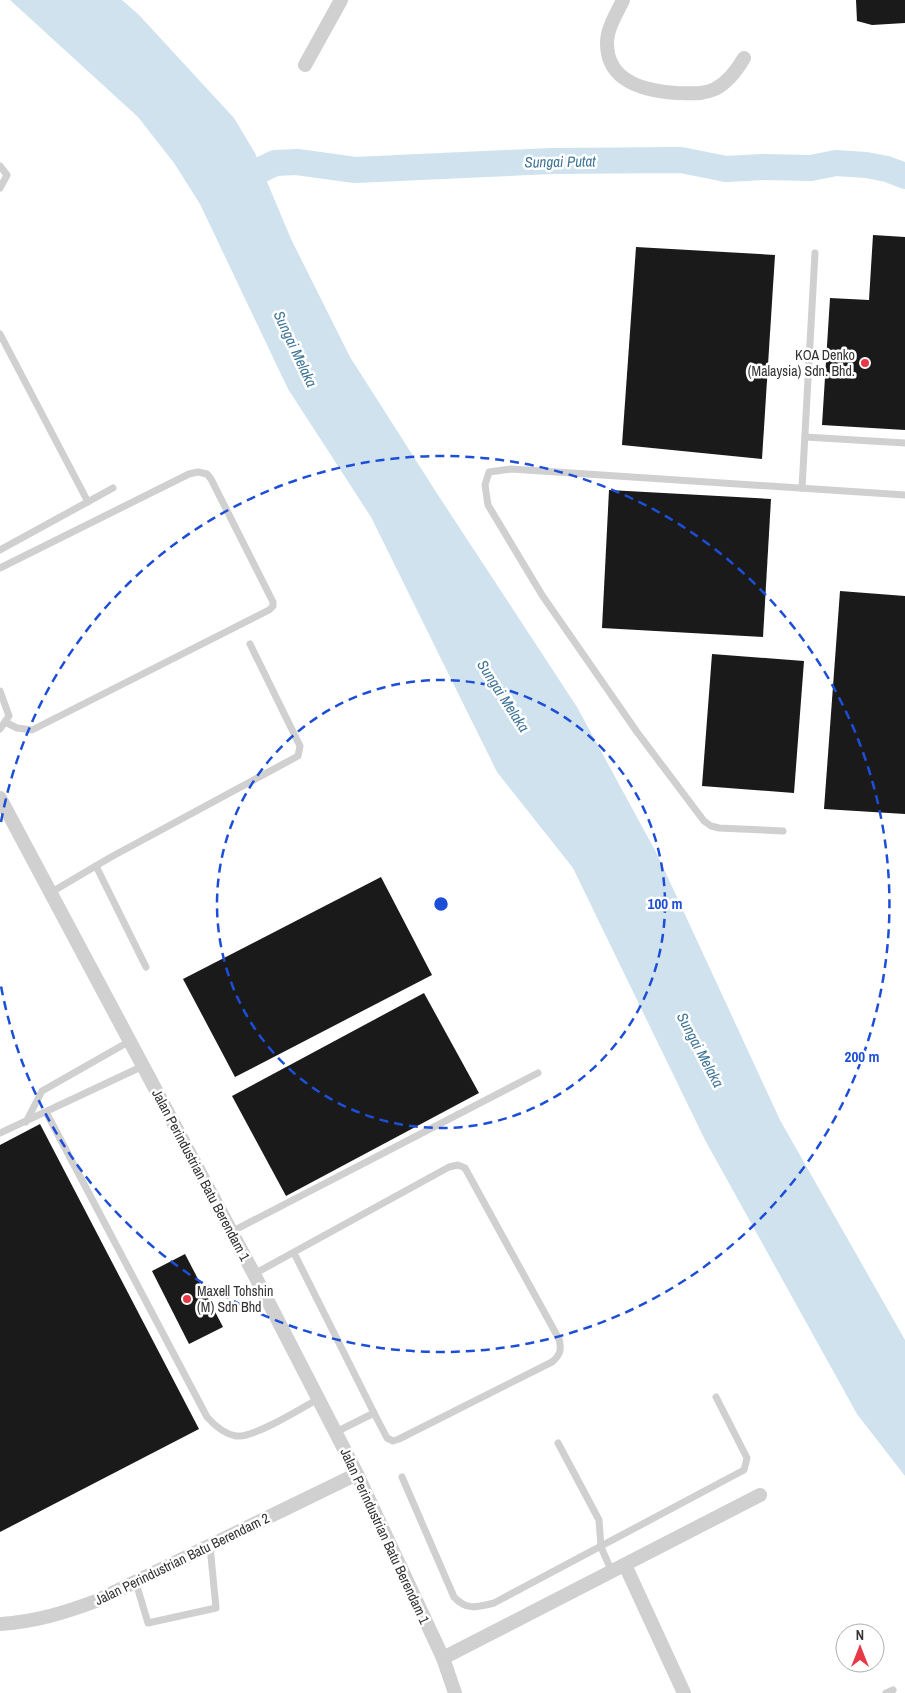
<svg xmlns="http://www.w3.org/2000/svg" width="905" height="1693" viewBox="0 0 905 1693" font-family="'Archivo Narrow',sans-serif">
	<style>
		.water { fill: #cfe2ee }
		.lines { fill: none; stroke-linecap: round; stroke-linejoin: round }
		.river { stroke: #cfe2ee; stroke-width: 26 }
		.building { fill: #1a1a1a }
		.lane { stroke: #d0d0d0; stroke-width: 7 }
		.street { stroke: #d0d0d0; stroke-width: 14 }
		.ring { fill: none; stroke: #1d4ed8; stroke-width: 2.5; stroke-dasharray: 9 6 }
		.poi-dot { fill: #e63946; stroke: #fff; stroke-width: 2 }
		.labels { text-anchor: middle; stroke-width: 5; stroke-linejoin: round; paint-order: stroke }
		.poi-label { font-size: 14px; fill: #333; stroke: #fff; text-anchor: end }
		.street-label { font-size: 14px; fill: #333; stroke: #fff }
		.water-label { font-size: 15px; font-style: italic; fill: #3f7597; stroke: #fff }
		.centre { fill: #1d4ed8; stroke: #fff; stroke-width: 2.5 }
		.ring-label { font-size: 15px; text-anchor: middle; font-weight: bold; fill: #1d4ed8; stroke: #fff; stroke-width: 5; stroke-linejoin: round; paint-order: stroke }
	</style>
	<rect width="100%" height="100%" fill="#fff"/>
	<polygon class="water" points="10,0 122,0 139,15 234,118 255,153 291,239 350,357 438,495 577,707 657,854 780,1120 905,1340 905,1476 857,1414 705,1140 573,868 497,772 371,517 288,389 200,204 174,163 138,117"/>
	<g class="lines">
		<polyline class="river" points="230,185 275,163 297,162 355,170 551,161 681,160 726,169 763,167 811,168 836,163 866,165 887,169 905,176"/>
	</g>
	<g class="building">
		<polygon points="856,0 905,0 905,23 872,25 857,21"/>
		<polygon points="873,235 905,237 905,430 822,425 830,298 869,300"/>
		<polygon points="636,247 775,255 762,459 622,445"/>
		<polygon points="609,490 771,499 763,637 602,628"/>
		<polygon points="840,591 905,596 905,814 824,809"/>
		<polygon points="712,654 804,661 794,793 702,786"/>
		<polygon points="381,877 432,975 235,1077 183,979"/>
		<polygon points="424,993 479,1093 286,1196 232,1096"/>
		<polygon points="40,1124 199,1429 0,1532 0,1145"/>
		<polygon points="185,1254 223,1327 189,1344 152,1271"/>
	</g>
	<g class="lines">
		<g class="lane">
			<polyline points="0,166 7,175 0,188"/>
			<polyline points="0,334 88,502"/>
			<polyline points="805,437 905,443"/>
			<polyline points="802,488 815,253"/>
			<polyline points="0,550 113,488"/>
			<polyline points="0,568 189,474 198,472 207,474 211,479 273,602 273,606 269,610 32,730 17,728 5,722"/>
			<polyline points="0,691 9,716 0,729"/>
			<polyline points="783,831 719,828 711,826 704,821 637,732 542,595 488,505 485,485 489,472 511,469 905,495"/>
			<polyline points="96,866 146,967"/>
			<polyline points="50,893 111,857 298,756 300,746 250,644"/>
			<path d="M 46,1112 L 207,1417 C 215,1426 224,1434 236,1436 C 254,1438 300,1409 318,1399"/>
			<polyline points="26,1122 42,1091 130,1041"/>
			<polyline points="0,1133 143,1066"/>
			<polyline points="231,1232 538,1073"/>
			<polyline points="294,1253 374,1413"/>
			<path d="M 254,1274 L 449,1167 L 458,1165 L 465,1168 L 559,1339 C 562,1350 560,1355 552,1362 L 399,1439 L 393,1441 L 387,1438 L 374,1413 L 336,1432"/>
			<polyline points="558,1443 599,1520 601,1547 612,1572"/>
			<path d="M 402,1477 L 454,1597 C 467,1611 477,1607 494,1603 L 744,1470 L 747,1458 L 716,1397"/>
			<polyline points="136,1583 148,1623 216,1608 210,1546"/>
			<polyline points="886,1693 893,1690"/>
		</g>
		<g class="street">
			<path d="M 623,0 C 617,13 607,28 607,43 C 607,83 646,91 677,93 C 691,93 702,95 715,89 C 727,83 737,70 744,58"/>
			<polyline points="305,65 341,0"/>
			<polyline points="0,798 254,1274 357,1474 443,1658 455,1693"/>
			<polyline points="625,1565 684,1693"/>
			<path d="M 0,1624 C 34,1622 64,1613 96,1601 L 357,1474"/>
			<polyline points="443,1658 760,1495"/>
		</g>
	</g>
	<g class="ring">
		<circle cx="441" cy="904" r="224"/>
		<path d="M1 822A448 448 0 1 1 1 986"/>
	</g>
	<g class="poi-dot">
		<circle cx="865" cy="363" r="5"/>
		<circle cx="187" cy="1299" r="5"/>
	</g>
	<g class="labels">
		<g class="poi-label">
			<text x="855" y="360">KOA Denko<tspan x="855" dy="16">(Malaysia) Sdn. Bhd.</tspan></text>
			<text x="197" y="1296" text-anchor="start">Maxell Tohshin<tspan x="197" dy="16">(M) Sdn Bhd</tspan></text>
		</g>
		<g class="street-label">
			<text transform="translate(201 1175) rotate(62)" y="5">Jalan Perindustrian Batu Berendam 1</text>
			<text transform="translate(385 1536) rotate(65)" y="5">Jalan Perindustrian Batu Berendam 1</text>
			<text transform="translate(182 1559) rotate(-26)" y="5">Jalan Perindustrian Batu Berendam 2</text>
		</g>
		<g class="water-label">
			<text transform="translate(560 162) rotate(-1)" y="5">Sungai Putat</text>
			<text transform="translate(295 349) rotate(65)" y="5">Sungai Melaka</text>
			<text transform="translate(503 696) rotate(57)" y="5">Sungai Melaka</text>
			<text transform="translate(700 1050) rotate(62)" y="5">Sungai Melaka</text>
		</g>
	</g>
	<circle cx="441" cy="904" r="8" class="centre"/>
	<g class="ring-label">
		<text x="665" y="909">100 m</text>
		<text x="862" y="1062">200 m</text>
	</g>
	<g transform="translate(860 1648)"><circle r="24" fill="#ffffff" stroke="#adadad"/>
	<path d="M0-4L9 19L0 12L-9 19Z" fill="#e63946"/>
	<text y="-8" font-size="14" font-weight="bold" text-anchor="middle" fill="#333333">N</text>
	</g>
</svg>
